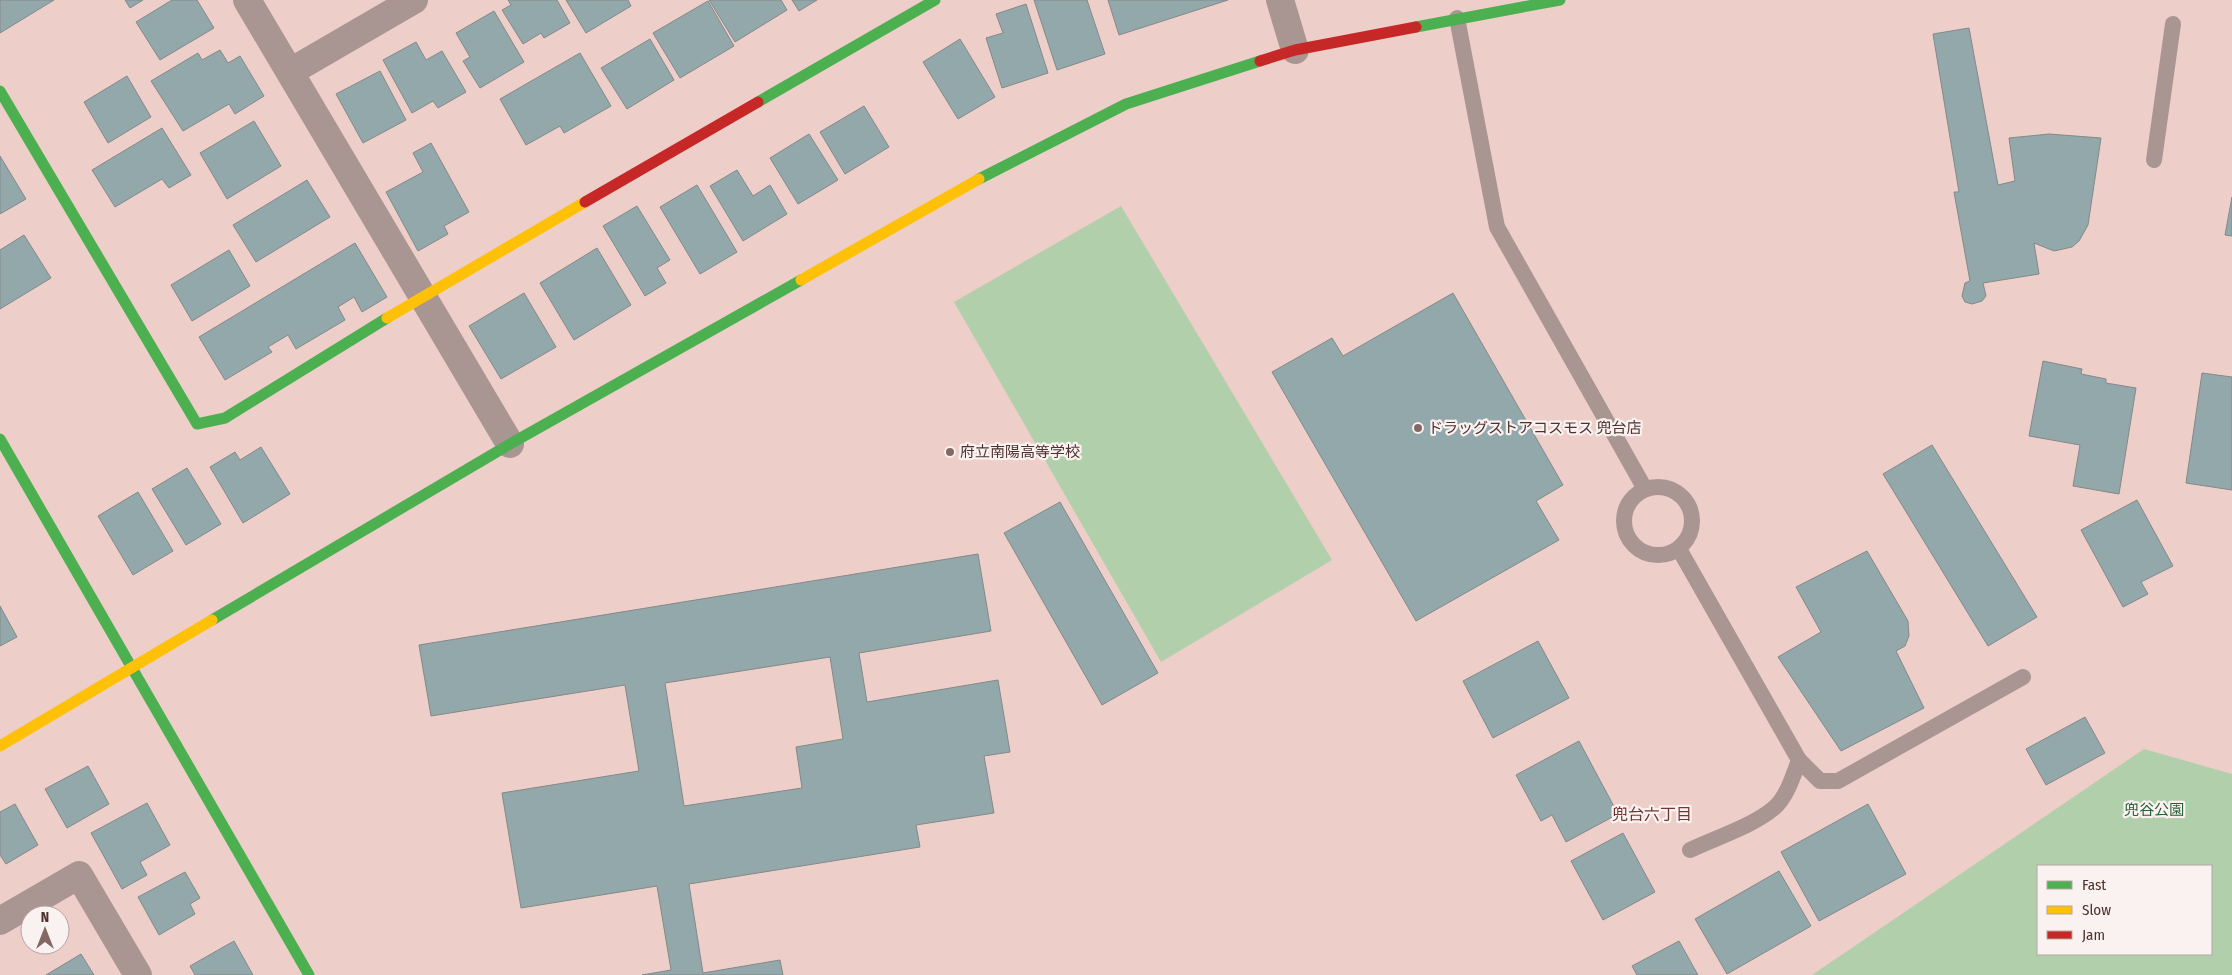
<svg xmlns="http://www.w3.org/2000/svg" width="2232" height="975" viewBox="0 0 2232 975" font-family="'Fira Sans Condensed','Noto Sans JP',sans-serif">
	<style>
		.green { fill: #b2cfab; fill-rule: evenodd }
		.building { fill: #93a8aa; stroke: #838989; fill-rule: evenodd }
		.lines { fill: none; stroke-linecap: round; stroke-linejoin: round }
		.lane { stroke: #a99693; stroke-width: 16 }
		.street { stroke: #a99693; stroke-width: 28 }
		.fast { stroke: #4caf50; stroke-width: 11 }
		.slow { stroke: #ffc107; stroke-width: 11 }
		.jam { stroke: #c62828; stroke-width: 11 }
		.poi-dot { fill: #856863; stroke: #faf2f1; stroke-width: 2 }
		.labels { text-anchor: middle; stroke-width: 4.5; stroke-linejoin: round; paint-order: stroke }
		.poi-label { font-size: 15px; fill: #4d312c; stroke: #faf2f1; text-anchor: start }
		.park-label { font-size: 15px; fill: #266136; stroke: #faf2f1 }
		.neighbourhood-label { font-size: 16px; fill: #71372f; stroke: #faf2f1 }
	</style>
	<rect width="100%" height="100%" fill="#edcec9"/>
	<g class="green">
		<polygon points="1121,206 1332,560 1161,662 954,302"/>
		<path d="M 2144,749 L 2232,774 L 2232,975 L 1812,975 ZM 2211,866 L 2211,954 L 2038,954 L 2038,866 Z"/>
	</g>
	<g class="building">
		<polygon points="0,0 54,0 0,33"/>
		<polygon points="125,0 143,0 130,8"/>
		<polygon points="172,0 197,0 214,28 160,60 136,22"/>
		<polygon points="508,0 557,0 570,23 544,38 541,33 523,44 502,10 511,5"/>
		<polygon points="566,0 628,0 631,6 586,33"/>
		<polygon points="709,0 781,0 787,10 735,42"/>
		<polygon points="792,0 817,0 799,11"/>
		<polygon points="1034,0 1087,0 1105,54 1057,70"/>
		<polygon points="1108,0 1228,0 1119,35"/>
		<polygon points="708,1 734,46 680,78 653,33"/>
		<polygon points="1026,4 1048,73 1002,88 986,38 1003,33 996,14"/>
		<polygon points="494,11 524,62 480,88 463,61 470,57 456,33"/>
		<polygon points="1969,28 1998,185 2015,181 2009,138 2049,134 2101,138 2088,225 2079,241 2072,247 2054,251 2034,243 2039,274 1983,283 1986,296 1982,301 1972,304 1965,302 1962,296 1965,283 1970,281 1954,192 1959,192 1933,34"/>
		<polygon points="650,39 674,80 627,109 601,68"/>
		<polygon points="960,39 995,97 958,119 923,62"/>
		<polygon points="416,42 426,60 442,51 466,92 438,108 433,101 412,113 383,60"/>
		<polygon points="220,50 228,63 240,56 264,96 235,114 229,104 183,131 151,81 198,53 202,60"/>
		<polygon points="580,53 611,106 564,133 560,126 526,145 500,99"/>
		<polygon points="380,71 406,120 363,143 336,94"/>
		<polygon points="127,76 151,117 108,143 84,102"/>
		<polygon points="864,106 889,147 845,174 820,132"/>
		<polygon points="254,121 281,166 227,199 200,153"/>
		<polygon points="162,128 191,175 169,188 162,179 115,207 92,170"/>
		<polygon points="809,134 838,180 798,204 770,158"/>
		<polygon points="431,143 469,212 444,226 448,234 418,251 386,192 423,172 413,153"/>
		<polygon points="0,156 26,199 0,214"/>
		<polygon points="737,170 753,196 770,185 787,214 743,241 710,186"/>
		<polygon points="307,180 330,217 256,262 233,225"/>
		<polygon points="697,185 737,252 700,274 660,207"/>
		<polygon points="2232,197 2232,236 2225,235"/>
		<polygon points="637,206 670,260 657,268 666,283 645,296 603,226"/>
		<polygon points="24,235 51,278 0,309 0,250"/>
		<polygon points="355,243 387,297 362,312 354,297 338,307 345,320 296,349 288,335 268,347 272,352 225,380 199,337"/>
		<polygon points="597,248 631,305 574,340 540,283"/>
		<polygon points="229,250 250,286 192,321 171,285"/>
		<polygon points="524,293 556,347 501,379 469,326"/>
		<polygon points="1453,293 1563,485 1536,501 1559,540 1416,621 1272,372 1332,338 1343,356"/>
		<polygon points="2043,361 2082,369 2081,374 2106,379 2106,383 2136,388 2119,494 2073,486 2080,445 2029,436"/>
		<polygon points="2202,373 2232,377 2232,490 2186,483"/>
		<polygon points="1932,445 2037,617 1988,646 1883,474"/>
		<polygon points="261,447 290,494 243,523 210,467 235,452 240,460"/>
		<polygon points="187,468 221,524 186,545 152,489"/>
		<polygon points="138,492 173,551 133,575 98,516"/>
		<polygon points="2137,500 2173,566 2141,582 2148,594 2123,607 2081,530"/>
		<polygon points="1060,502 1158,673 1102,705 1004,533"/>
		<polygon points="1867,551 1908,621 1909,636 1905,646 1896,651 1924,708 1841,751 1778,657 1821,632 1796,587"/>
		<path d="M 978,554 L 991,631 L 859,653 L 867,702 L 998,680 L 1010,752 L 984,756 L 994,813 L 916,825 L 920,847 L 689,884 L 703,973 L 780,960 L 783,975 L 642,975 L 671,970 L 657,886 L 521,908 L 502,793 L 639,771 L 625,685 L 431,716 L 419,645 ZM 830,657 L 843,739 L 796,747 L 802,788 L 684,806 L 665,683 Z"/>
		<polygon points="0,606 17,637 0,646"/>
		<polygon points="1538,641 1569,698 1493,738 1463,681"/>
		<polygon points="2085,717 2105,753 2046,785 2026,749"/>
		<polygon points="1579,741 1618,814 1566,842 1552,815 1541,821 1516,775"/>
		<polygon points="88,766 109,804 67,828 45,789"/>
		<polygon points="147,803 170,845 140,862 147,875 122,889 91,833"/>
		<polygon points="15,804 38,845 6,864 0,855 0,812"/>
		<polygon points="1868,804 1906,874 1819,921 1781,852"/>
		<polygon points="1623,833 1655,892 1603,920 1571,861"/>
		<polygon points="1779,871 1811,926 1727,974 1695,919"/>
		<polygon points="185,872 200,898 190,904 195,914 159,935 138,897"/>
		<polygon points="234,941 253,975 195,975 190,966"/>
		<polygon points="1679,941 1698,975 1637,975 1632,966"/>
		<polygon points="81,954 94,975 46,975"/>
	</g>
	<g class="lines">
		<g class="lane">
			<polyline points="1457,18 1497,227 1645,489"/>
			<polyline points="2154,160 2173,24"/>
			<circle cx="1658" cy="521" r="34"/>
			<path d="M 1679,549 L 1799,760 C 1793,776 1787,797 1774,808 C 1753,826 1715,838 1690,850"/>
			<polyline points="1799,760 1820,781 1838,781 2023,677"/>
		</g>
		<g class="street">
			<polyline points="247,0 510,444"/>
			<polyline points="1280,0 1295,50"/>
			<polyline points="290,72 414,0"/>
			<polyline points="0,921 79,875 138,975"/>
		</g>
		<g class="fast">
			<polyline points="1416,27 1560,0"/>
			<polyline points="0,91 197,424 225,418 387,318"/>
			<polyline points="758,102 935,0"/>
			<polyline points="979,179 1126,104 1260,61"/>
			<polyline points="0,439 309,975"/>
			<polyline points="212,620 510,444 801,280"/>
		</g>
		<g class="slow">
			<polyline points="801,280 979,179"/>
			<polyline points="387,318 585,202"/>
			<polyline points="0,746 212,620"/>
		</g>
		<g class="jam">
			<polyline points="1260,61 1295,50 1416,27"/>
			<polyline points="585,202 758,102"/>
		</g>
	</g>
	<g class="poi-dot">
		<circle cx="1418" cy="428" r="5"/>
		<circle cx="950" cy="452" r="5"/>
	</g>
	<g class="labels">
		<g class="poi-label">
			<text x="1428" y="433">ドラッグストアコスモス 兜台店</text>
			<text x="960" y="457">府立南陽高等学校</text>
		</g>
		<g class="park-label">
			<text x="2154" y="815">兜谷公園</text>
		</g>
		<g class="neighbourhood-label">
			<text x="1652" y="820">兜台六丁目</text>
		</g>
	</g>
	<rect x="2037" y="865" width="175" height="90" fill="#faf2f1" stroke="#b5a5a2"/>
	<rect x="2047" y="881" width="25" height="8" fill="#4caf50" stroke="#b5a5a2"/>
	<text x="2082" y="890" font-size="15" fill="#4d312c">Fast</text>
	<rect x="2047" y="906" width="25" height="8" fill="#ffc107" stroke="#b5a5a2"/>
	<text x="2082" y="915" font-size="15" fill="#4d312c">Slow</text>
	<rect x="2047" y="931" width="25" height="8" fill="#c62828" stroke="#b5a5a2"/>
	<text x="2082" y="940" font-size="15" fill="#4d312c">Jam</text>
	<g transform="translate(45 930)"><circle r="24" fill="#faf2f1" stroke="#b5a5a2"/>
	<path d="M0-4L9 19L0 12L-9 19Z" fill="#856863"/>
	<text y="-8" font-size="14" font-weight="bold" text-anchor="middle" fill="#4d312c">N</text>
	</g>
</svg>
